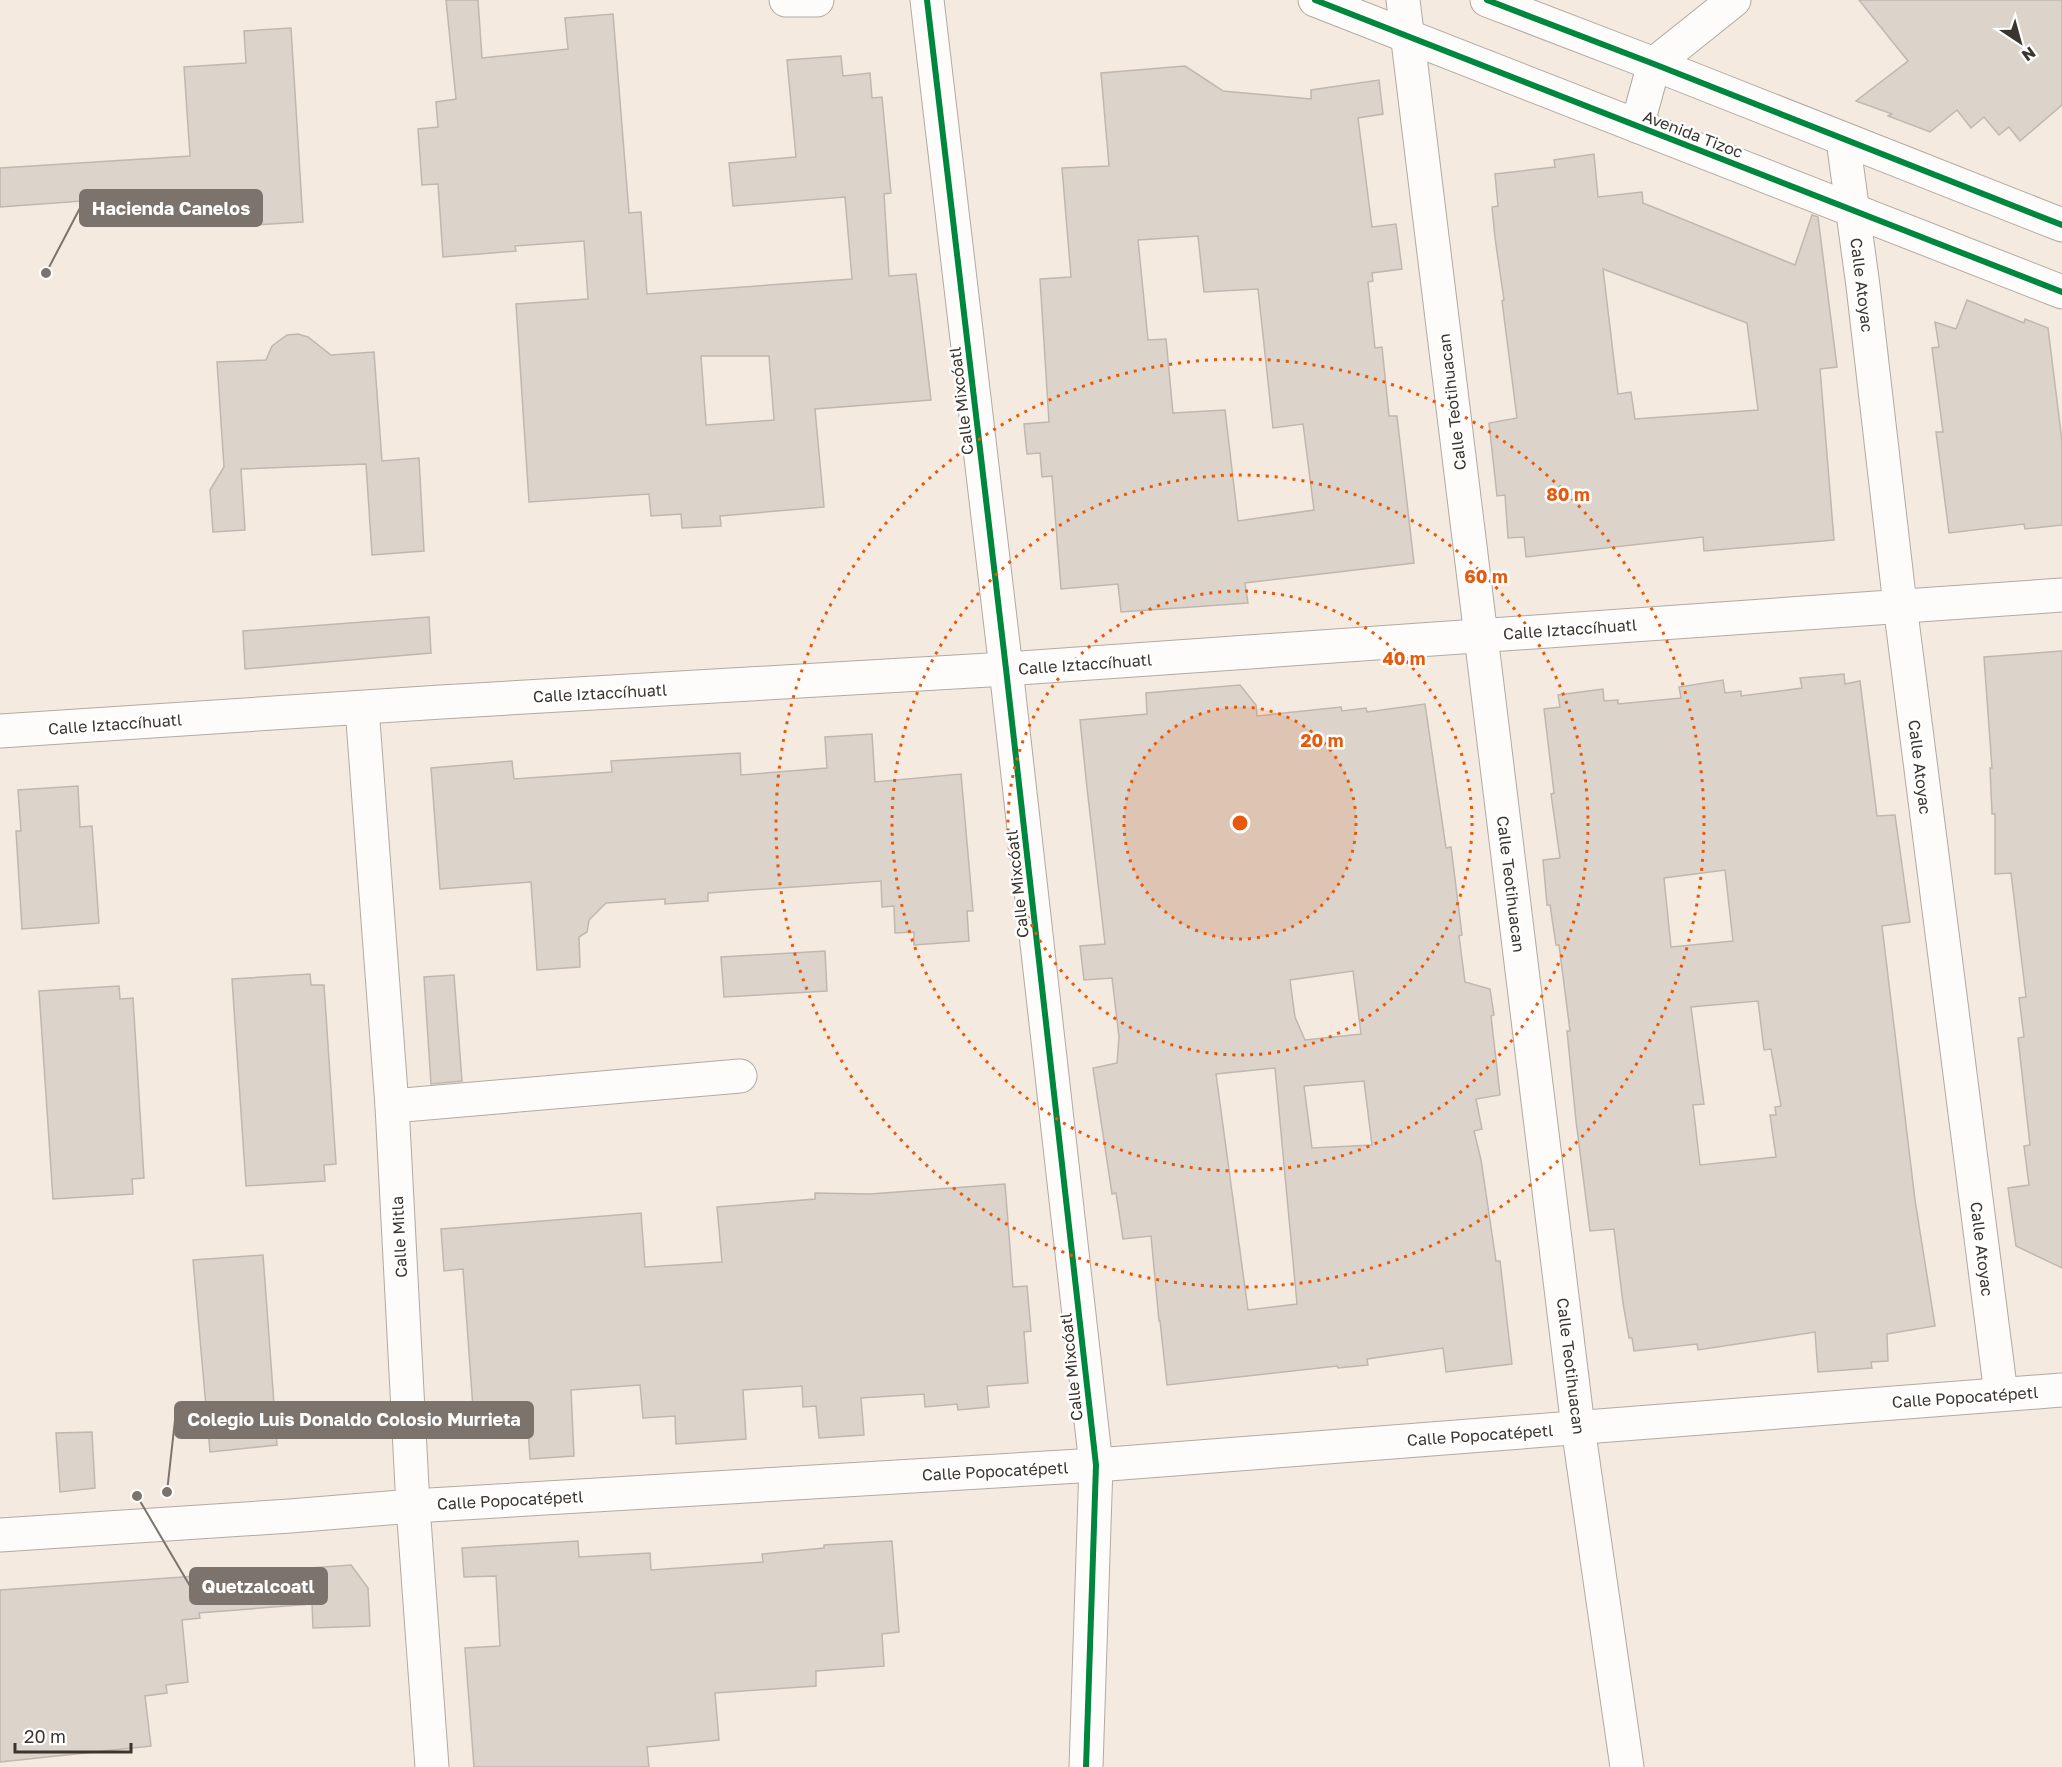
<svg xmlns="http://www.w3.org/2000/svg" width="2062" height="1767" viewBox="0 0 2062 1767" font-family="'Golos Text',sans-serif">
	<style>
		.building { fill: #dcd3cb; stroke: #c0b7b0; stroke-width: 1.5; fill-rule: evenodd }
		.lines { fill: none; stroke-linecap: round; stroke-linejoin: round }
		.minor-casing { stroke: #b1aaa2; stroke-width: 35 }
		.secondary-casing { stroke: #b1aaa2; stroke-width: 35 }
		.minor { stroke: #fdfcfa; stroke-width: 33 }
		.secondary { stroke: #fdfcfa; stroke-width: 33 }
		.cycleway-casing { stroke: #fff; stroke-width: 10 }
		.cycleway { stroke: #00873e; stroke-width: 6 }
		.ring { fill: none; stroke: #e8590c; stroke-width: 3; stroke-dasharray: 3 6 }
		.labels { text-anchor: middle; stroke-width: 5; stroke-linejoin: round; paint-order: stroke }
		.street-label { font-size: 16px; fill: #3c352e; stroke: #fff }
		.centre { fill: #e8590c; stroke: #fff; stroke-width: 3 }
		.ring-label { font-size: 18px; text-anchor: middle; font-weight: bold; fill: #e8590c; stroke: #fff; stroke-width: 5; stroke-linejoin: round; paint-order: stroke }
		.leader { fill: none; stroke: #7c746c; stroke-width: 2 }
		.callout-dot { fill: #7c746c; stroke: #fff; stroke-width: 2 }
		.callout { fill: #7c746c; stroke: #7c746c; stroke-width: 2 }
		.callout-label { font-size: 18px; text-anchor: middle; font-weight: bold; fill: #fff }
	</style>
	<rect width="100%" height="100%" fill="#f4eadf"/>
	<g class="building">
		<path d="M 446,0 L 478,0 L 482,58 L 568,49 L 565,18 L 613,14 L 629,213 L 641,212 L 647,294 L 852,279 L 845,197 L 733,206 L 729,163 L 796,157 L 787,60 L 841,56 L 843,76 L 870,73 L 872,98 L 882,97 L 891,193 L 884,194 L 889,276 L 916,274 L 931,400 L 815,409 L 824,507 L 720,516 L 721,526 L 682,528 L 681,514 L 651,516 L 649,494 L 529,502 L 516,304 L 588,299 L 584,241 L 515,246 L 516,251 L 443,257 L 438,184 L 422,185 L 418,129 L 438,127 L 436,102 L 456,99 ZM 701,356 L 769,356 L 774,420 L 706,425 Z"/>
		<polygon points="1859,0 2062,0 2062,105 2020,141 2009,127 1999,135 1984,117 1971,128 1957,110 1930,132 1888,116 1892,114 1856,101 1908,61"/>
		<polygon points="291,28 303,222 240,226 239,221 194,223 192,193 0,207 0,168 190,156 184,67 246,63 244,31"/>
		<path d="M 1185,66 L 1223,91 L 1311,99 L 1311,90 L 1379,80 L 1383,114 L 1358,118 L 1372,227 L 1396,224 L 1402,269 L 1372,273 L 1373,281 L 1368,282 L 1375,348 L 1382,347 L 1389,416 L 1397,416 L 1414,563 L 1245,583 L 1248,603 L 1121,612 L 1118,584 L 1061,589 L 1052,476 L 1042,477 L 1040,453 L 1027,454 L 1024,424 L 1049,422 L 1040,279 L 1071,277 L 1062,168 L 1109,166 L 1101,73 ZM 1198,236 L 1204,292 L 1258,289 L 1273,428 L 1303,424 L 1314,510 L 1238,521 L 1225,410 L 1173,413 L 1166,339 L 1148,340 L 1138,240 Z"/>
		<path d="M 1594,154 L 1598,197 L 1642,192 L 1643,203 L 1795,265 L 1812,215 L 1818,217 L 1837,367 L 1820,369 L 1834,540 L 1704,551 L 1703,537 L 1526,557 L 1524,537 L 1508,538 L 1505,495 L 1497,496 L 1489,423 L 1517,418 L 1502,301 L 1504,300 L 1495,238 L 1492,207 L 1498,206 L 1495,174 L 1555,167 L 1554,160 ZM 1603,269 L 1747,323 L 1758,410 L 1635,419 L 1631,392 L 1618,394 Z"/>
		<polygon points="1967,300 2024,323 2025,319 2048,328 2062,441 2062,525 2025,529 2024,524 1949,533 1936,432 1943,432 1932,348 1939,347 1935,322 1956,329"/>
		<polygon points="298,334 308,337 331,355 374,352 382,461 419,458 424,551 372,555 366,464 241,469 245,530 213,532 210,490 224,467 217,362 266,360 272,346 287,335"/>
		<polygon points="429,617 431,653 245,669 243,631"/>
		<polygon points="2062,651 2062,1268 2016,1246 2008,1188 2029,1185 2024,1146 2030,1145 2018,1038 2024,1037 2019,998 2026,997 2011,873 1995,874 1995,814 1992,814 1990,768 1992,768 1984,657"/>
		<path d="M 1844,674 L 1845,684 L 1860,681 L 1877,816 L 1895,815 L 1910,922 L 1882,926 L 1915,1200 L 1935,1326 L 1887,1334 L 1888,1361 L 1871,1362 L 1872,1368 L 1818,1372 L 1815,1332 L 1698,1350 L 1697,1344 L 1634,1351 L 1632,1338 L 1629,1338 L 1623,1303 L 1614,1229 L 1590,1231 L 1576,1121 L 1567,1031 L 1570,1031 L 1559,945 L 1556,945 L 1550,905 L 1547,905 L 1543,860 L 1560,858 L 1551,794 L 1554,793 L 1544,709 L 1560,707 L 1558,695 L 1603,689 L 1604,701 L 1618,700 L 1618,704 L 1681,698 L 1679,687 L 1723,680 L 1725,693 L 1741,691 L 1741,696 L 1802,688 L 1800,678 ZM 1725,870 L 1733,941 L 1671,947 L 1664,878 ZM 1758,1001 L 1764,1050 L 1771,1049 L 1781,1106 L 1775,1107 L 1776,1115 L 1770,1115 L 1776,1157 L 1700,1165 L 1693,1105 L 1704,1104 L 1691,1007 Z"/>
		<path d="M 1240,685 L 1256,705 L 1257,716 L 1341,707 L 1342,711 L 1366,708 L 1367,712 L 1425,704 L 1446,848 L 1451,847 L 1462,935 L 1459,936 L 1465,982 L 1490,989 L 1494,1015 L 1491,1016 L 1500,1095 L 1476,1099 L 1482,1129 L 1474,1131 L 1481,1160 L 1496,1261 L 1500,1261 L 1512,1364 L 1446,1372 L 1443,1348 L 1367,1359 L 1368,1365 L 1338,1368 L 1337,1366 L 1167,1385 L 1160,1321 L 1159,1321 L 1151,1236 L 1123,1239 L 1116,1193 L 1112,1194 L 1093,1068 L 1117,1063 L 1119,1037 L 1112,978 L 1084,980 L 1080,946 L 1105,944 L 1087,788 L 1080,720 L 1147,714 L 1146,693 ZM 1353,971 L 1361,1034 L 1305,1040 L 1295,1017 L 1290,980 ZM 1275,1068 L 1297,1304 L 1248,1310 L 1216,1074 ZM 1364,1081 L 1372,1145 L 1312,1148 L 1304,1086 Z"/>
		<polygon points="872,734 875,782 961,774 973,911 967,911 969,941 914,945 914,932 895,933 894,906 882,907 881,881 708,893 708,901 665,904 665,899 606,903 589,920 587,932 579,937 580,967 537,970 531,882 440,889 431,768 512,761 514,779 612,772 611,761 740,753 741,775 827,768 825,737"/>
		<polygon points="78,786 80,827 92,826 99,923 22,929 16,831 21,831 18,790"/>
		<polygon points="825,951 827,991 724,997 721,957"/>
		<polygon points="310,974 311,985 324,985 336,1164 324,1165 325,1181 246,1186 232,979"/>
		<polygon points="454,975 462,1081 431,1084 424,977"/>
		<polygon points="119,986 120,999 133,998 144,1178 132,1179 133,1194 53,1199 39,991"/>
		<polygon points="1005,1184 1013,1287 1027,1286 1031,1331 1024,1332 1028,1383 987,1386 989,1407 958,1410 957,1404 925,1407 924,1394 861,1398 864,1435 819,1438 816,1406 803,1407 802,1386 743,1390 746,1439 676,1444 675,1416 643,1418 640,1385 571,1390 574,1456 530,1459 528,1430 480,1433 478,1407 473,1408 463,1269 444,1271 441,1229 641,1213 645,1267 722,1262 717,1207 815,1199 815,1193 870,1194"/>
		<polygon points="263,1255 277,1445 210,1452 193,1260"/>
		<polygon points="92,1432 95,1488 60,1492 56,1433"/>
		<polygon points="578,1541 579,1557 650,1553 651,1570 763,1562 762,1554 824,1548 824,1545 892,1541 899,1632 882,1634 884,1666 816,1671 816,1686 715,1693 719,1740 647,1747 649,1767 474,1767 465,1648 500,1646 496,1576 464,1577 462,1548"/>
		<polygon points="351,1565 368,1588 370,1626 313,1628 312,1604 199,1613 200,1618 182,1620 188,1682 166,1685 167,1693 145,1696 151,1746 0,1762 0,1590"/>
	</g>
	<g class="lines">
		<defs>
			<g id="minor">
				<polyline points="927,0 1006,669 1096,1465 1086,1767"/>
				<polyline points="1403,0 1578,1427 1627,1767"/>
				<polyline points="1637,126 1654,64 1734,0"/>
				<polyline points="1843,140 1863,286 1900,605 2001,1394"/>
				<polyline points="362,708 392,1106 413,1506 432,1767"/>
				<polyline points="0,731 441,702 1006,669 2062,595"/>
				<polyline points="392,1106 740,1076"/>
				<polyline points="0,1535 290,1516 413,1506 1096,1465 2062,1390"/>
			</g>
			<g id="secondary">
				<polyline points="786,0 817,0"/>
				<polyline points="1315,0 2062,292"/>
				<polyline points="1487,0 1654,64 2062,225"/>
			</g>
		</defs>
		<use href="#minor" class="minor-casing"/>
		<use href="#secondary" class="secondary-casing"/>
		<use href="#minor" class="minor"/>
		<use href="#secondary" class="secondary"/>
		<defs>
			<g id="cycleway">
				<polyline points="927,0 1006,669 1096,1465 1086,1767"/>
				<polyline points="1315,0 2062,292"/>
				<polyline points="1487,0 1654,64 2062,225"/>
			</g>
		</defs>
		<use href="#cycleway" class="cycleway-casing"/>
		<use href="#cycleway" class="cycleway"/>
	</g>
	<circle cx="1240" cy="823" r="116" fill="#e8590c" fill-opacity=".12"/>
	<g class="ring">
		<circle cx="1240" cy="823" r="116"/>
		<circle cx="1240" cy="823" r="232"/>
		<circle cx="1240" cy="823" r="348"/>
		<circle cx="1240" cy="823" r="464"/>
	</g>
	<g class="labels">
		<g class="street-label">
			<text transform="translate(1693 134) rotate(21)" y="6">Avenida Tizoc</text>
			<text transform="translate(1862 285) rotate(83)" y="6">Calle Atoyac</text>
			<text transform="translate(961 401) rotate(-97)" y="6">Calle Mixcóatl</text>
			<text transform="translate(1452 402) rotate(-97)" y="6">Calle Teotihuacan</text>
			<text transform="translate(1570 629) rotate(-4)" y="6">Calle Iztaccíhuatl</text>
			<text transform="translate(1085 664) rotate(-4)" y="6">Calle Iztaccíhuatl</text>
			<text transform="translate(600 693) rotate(-3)" y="6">Calle Iztaccíhuatl</text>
			<text transform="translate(115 724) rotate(-4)" y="6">Calle Iztaccíhuatl</text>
			<text transform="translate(1920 767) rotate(83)" y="6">Calle Atoyac</text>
			<text transform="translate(1017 884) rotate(-96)" y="6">Calle Mixcóatl</text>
			<text transform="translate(1511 884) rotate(83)" y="6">Calle Teotihuacan</text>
			<text transform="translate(399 1237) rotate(-93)" y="6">Calle Mitla</text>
			<text transform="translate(1982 1249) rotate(83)" y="6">Calle Atoyac</text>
			<text transform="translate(1571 1366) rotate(83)" y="6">Calle Teotihuacan</text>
			<text transform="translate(1071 1367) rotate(-96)" y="6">Calle Mixcóatl</text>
			<text transform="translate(1965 1397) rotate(-4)" y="6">Calle Popocatépetl</text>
			<text transform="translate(1480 1435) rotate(-4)" y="6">Calle Popocatépetl</text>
			<text transform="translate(995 1471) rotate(-3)" y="6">Calle Popocatépetl</text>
			<text transform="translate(510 1500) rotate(-3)" y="6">Calle Popocatépetl</text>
		</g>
	</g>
	<circle cx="1240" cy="823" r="9" class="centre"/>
	<g class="ring-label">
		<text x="1568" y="501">80 m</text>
		<text x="1486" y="583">60 m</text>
		<text x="1404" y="665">40 m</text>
		<text x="1322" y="747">20 m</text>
	</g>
	<path class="leader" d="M46 273L80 208M167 1492L175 1420M137 1496L190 1586"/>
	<g class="callout-dot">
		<circle cx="46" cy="273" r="6"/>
		<circle cx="167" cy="1492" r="6"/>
		<circle cx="137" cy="1496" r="6"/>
	</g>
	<g class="callout">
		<rect x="80" y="190" width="182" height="36" rx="6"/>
		<rect x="175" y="1402" width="358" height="36" rx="6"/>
		<rect x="190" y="1568" width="137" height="36" rx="6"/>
	</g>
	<g class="callout-label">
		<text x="171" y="215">Hacienda Canelos</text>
		<text x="354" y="1426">Colegio Luis Donaldo Colosio Murrieta</text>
		<text x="258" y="1593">Quetzalcoatl</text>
	</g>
	<g transform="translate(2020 42) rotate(144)" stroke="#ffffff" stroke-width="4.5" paint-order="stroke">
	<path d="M0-4.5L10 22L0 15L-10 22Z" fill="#3c352e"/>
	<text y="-9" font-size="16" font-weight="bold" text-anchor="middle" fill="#3c352e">N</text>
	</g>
	<path d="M15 1743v9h116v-9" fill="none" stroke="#3c352e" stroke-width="3"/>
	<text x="24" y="1743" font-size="18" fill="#3c352e" stroke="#ffffff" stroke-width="4.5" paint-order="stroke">20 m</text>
</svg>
